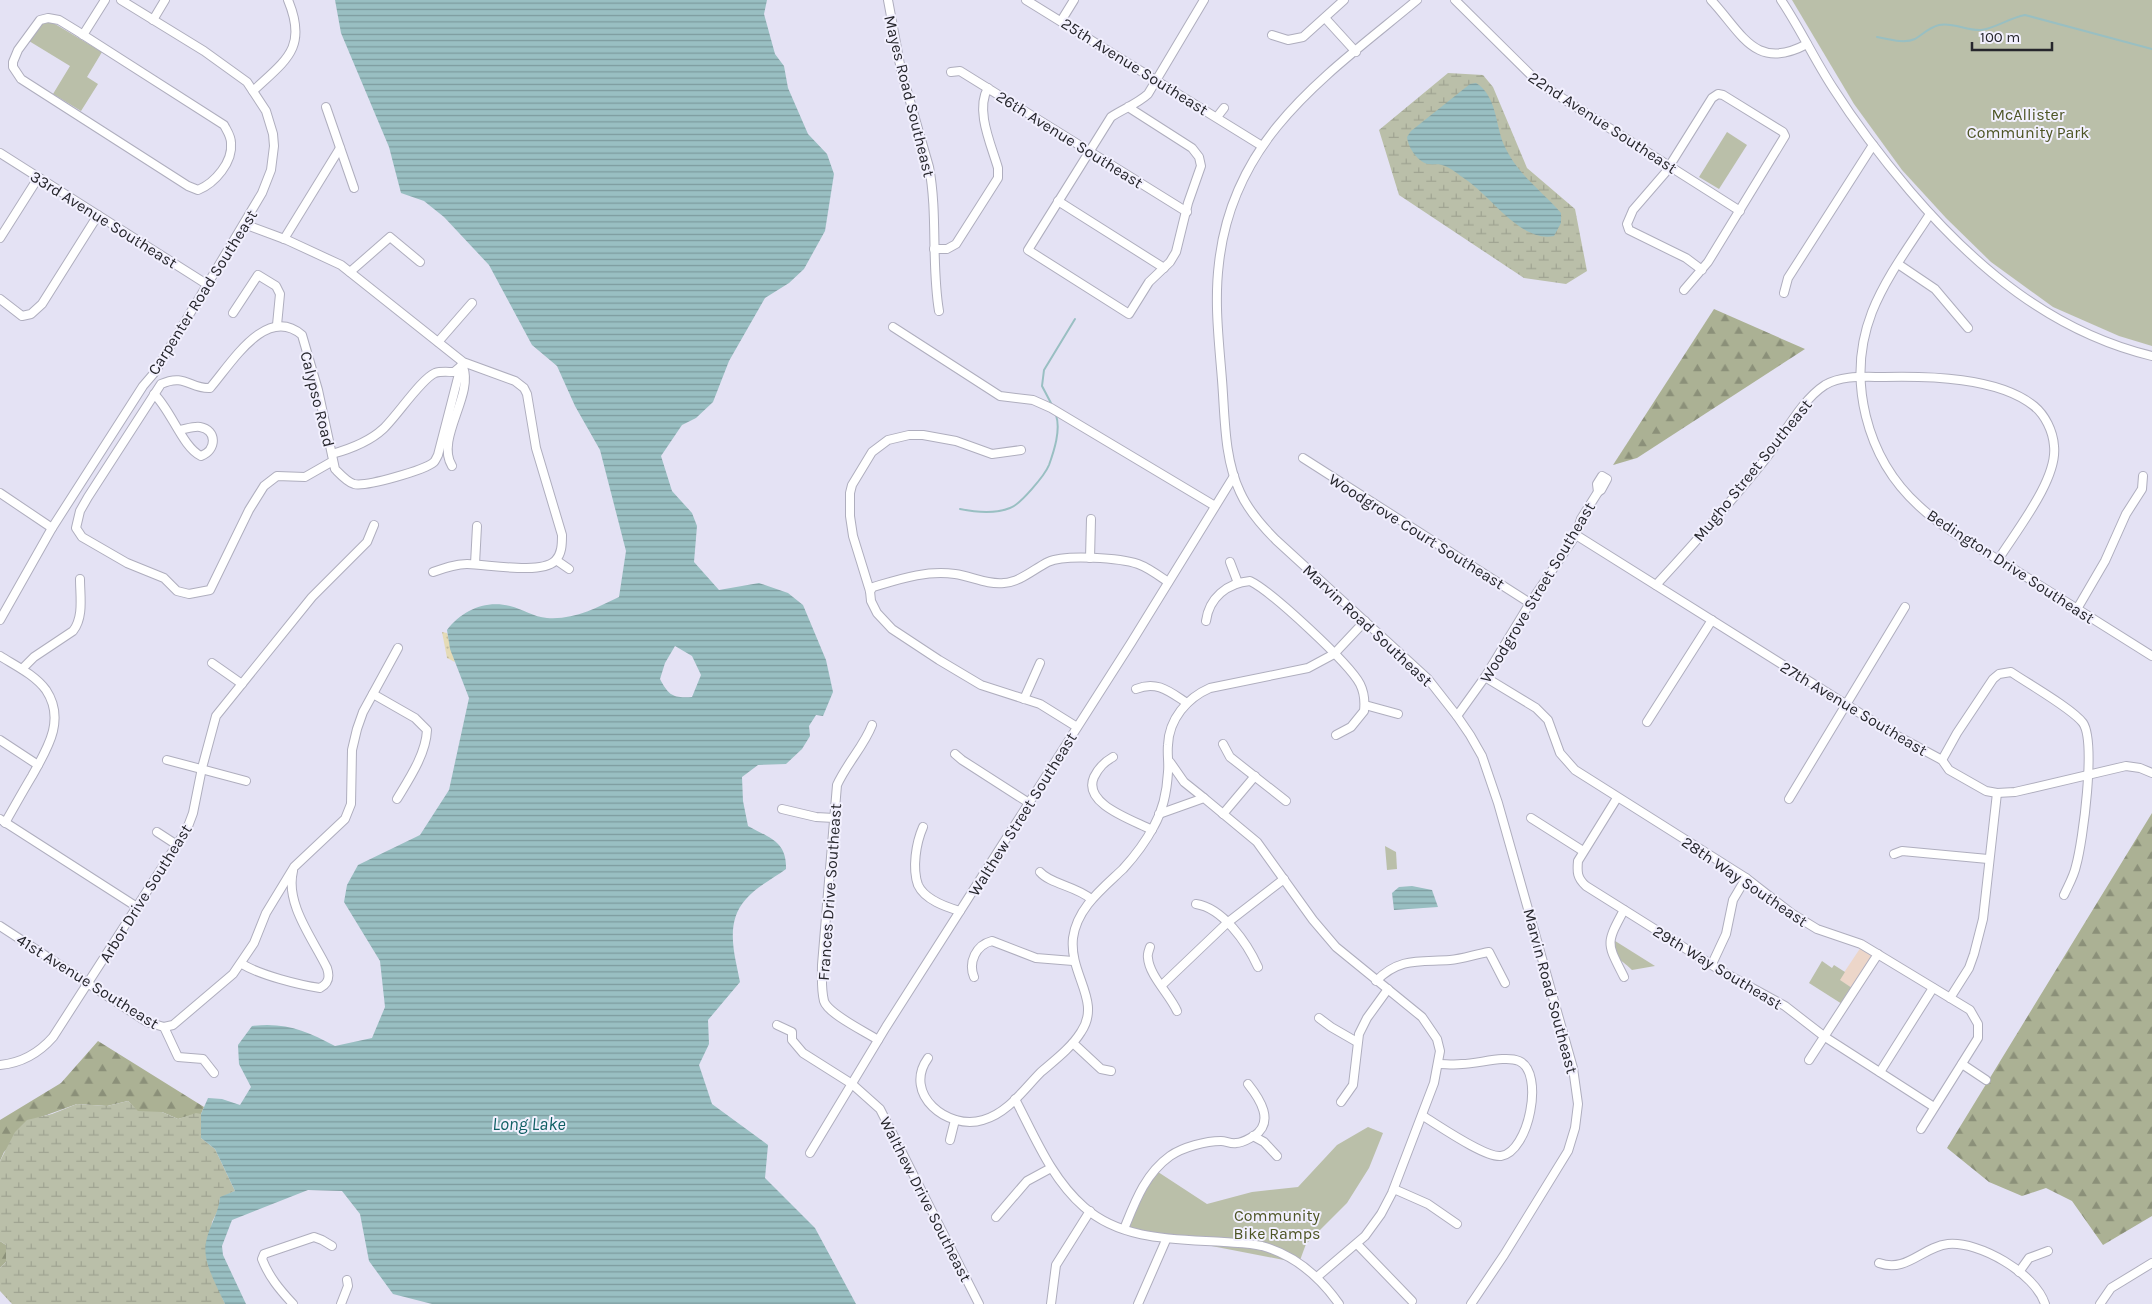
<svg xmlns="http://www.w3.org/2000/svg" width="2152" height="1304" viewBox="0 0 2152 1304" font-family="Karla,sans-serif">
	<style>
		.industrial { fill: #ecd6c9 }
		.forest { fill: url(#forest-firs) }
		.wetland { fill: url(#wetland-marsh) }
		.sand { fill: url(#sand-dots) }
		.park { fill: #babfa9 }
		.water { fill: url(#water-rules); fill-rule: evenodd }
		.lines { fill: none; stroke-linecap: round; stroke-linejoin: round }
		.stream { stroke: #99bfc2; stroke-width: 2 }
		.minor-casing { stroke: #afaebe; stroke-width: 10 }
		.minor { stroke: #fff; stroke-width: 8 }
		.labels { text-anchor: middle; stroke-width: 4; stroke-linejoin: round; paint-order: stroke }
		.street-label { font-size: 16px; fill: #26262c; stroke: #f2f0fe }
		.park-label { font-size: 16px; fill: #4d5424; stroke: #f2f0fe }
		.water-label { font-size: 18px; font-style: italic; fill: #0f5f64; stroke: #f2f0fe }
	</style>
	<defs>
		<pattern id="forest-firs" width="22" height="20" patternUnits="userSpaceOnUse" patternTransform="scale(1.25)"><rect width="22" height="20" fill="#abb194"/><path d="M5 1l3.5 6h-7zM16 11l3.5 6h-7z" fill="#8b9079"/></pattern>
		<pattern id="wetland-marsh" width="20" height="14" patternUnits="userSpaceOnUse" patternTransform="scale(1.25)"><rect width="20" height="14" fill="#babfa9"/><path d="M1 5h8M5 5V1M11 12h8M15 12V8" fill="none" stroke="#a0a492"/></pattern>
		<pattern id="sand-dots" width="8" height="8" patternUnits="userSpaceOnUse" patternTransform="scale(1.25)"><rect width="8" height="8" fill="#e5dbb6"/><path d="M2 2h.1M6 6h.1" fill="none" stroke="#c4bc9d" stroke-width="1.8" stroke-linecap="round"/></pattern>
		<pattern id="water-rules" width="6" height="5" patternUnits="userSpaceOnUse" patternTransform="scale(1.25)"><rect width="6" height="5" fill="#99bfc2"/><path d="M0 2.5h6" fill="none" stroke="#7d9b9e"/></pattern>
	</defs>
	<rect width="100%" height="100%" fill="#e4e2f4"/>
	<polygon class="industrial" points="1861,947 1874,956 1852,988 1839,980"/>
	<g class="forest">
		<polygon points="1714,309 1805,349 1637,458 1613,465"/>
		<polygon points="2152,813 2152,1216 2103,1245 2072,1201 2046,1188 2022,1196 1989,1182 1947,1148"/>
		<polygon points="98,1041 204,1107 201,1114 196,1114 178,1119 162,1112 138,1112 128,1101 107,1106 77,1104 41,1117 4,1152 0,1161 0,1120 61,1083"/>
		<polygon points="0,1241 6,1245 6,1262 0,1268"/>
	</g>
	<g class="wetland">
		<polygon points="1448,73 1483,75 1493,87 1527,168 1575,209 1587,271 1566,284 1524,278 1399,195 1379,130"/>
		<polygon points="128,1101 138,1111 162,1112 178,1119 196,1113 201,1114 201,1138 215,1149 235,1191 220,1198 219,1208 212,1222 208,1264 225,1304 12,1304 0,1291 0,1268 6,1262 6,1245 0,1241 0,1161 15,1132 27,1120 52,1114 77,1104 107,1106"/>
	</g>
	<polygon class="sand" points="442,632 447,633 455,662 447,658"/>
	<g class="park">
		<polygon points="1792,0 2152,0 2152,346 2119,336 2053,307 1991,262 1946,218 1902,170 1854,104"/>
		<polygon points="50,21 102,52 87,77 98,84 81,111 53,94 70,66 29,41 42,23"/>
		<polygon points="1727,132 1747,145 1719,189 1699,177"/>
		<polygon points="1385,846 1396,852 1397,869 1387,870"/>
		<path d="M 1612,939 L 1655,966 L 1632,970 C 1619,957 1615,961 1612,939 Z"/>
		<polygon points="1822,961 1832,968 1834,965 1845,972 1840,980 1852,988 1842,1004 1809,983"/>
		<polygon points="1368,1127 1383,1133 1369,1168 1347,1203 1306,1244 1299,1263 1124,1229 1155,1170 1207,1204 1252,1192 1298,1187 1337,1145"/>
	</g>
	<g class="water">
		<path d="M 335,0 L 767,0 L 764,14 L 775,54 L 784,66 L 788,88 L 808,134 L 827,154 L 834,174 L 825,231 L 804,269 L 789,283 L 765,298 L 729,361 L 713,402 L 696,418 L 682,425 L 661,456 L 672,491 L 692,513 L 697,526 L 694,562 L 719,590 L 759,583 L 788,593 L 803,605 L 826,660 L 833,692 L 823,716 L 816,715 L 809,726 L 810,736 L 802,749 L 786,764 L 758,765 L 742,777 L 743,801 L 748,826 C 769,838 787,841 786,869 C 774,878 756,887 746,899 C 724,923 735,955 740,982 L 708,1020 L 709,1044 L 699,1065 L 712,1104 L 768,1145 L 765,1178 L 815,1228 L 856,1304 L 432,1304 L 393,1294 L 369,1261 L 360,1214 L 342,1191 L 308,1190 L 232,1220 L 222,1246 L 223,1255 L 246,1304 L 225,1304 C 217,1286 202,1262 206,1242 C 209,1226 219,1213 220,1197 L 235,1191 L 215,1149 L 201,1138 L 201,1114 L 208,1098 L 222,1099 L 240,1105 L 251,1087 L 239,1064 L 238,1045 L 252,1026 C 286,1022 306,1031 335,1046 L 372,1038 L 385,1007 L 380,961 L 344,902 L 347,885 L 358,865 L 420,835 L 449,790 L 469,698 L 450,649 L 447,630 C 462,611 484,600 510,606 C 522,609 534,617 547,618 C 574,620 596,608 619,597 L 626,551 L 600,450 L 575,406 L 557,366 L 532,345 L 489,265 L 444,217 L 424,201 L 401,193 L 389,147 L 341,33 ZM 675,646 L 692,656 L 701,675 L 692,697 C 673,698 669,696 660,679 L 665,663 Z"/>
		<path d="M 1476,83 C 1497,96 1495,124 1504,145 C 1517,174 1540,189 1561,213 L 1561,223 L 1554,236 C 1521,243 1490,195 1465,179 C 1459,175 1450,167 1442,165 C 1434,163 1428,167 1420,160 C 1414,155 1408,146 1407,137 L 1411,131 L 1470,84 Z"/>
		<polygon points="1412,886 1432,890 1438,907 1394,910 1392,893 1399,887"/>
	</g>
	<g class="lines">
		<g class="stream">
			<path d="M 1877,37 C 1888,39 1904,44 1915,39 C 1923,34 1930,27 1939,25 C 1953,22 1967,31 1981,30 C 1996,28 2009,18 2025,15 L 2152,49"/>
			<polyline points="1052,405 1042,386 1044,370 1075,319"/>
			<path d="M 960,509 C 975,512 995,514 1010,508 C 1020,505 1045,475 1049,465 C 1054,451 1061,430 1056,415"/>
		</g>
		<defs>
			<g id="minor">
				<path d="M 888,0 L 901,70 L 929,167 C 938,214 931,264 939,311"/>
				<polyline points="1026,0 1262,146"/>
				<path d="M 1417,0 C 1327,75 1233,136 1219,263 C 1214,302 1219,342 1222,380 C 1225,417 1224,458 1240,492 C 1248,510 1262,526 1276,540 L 1428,679 L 1457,716 L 1470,735 L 1482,756 L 1498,803 L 1573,1068 L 1578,1104 L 1575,1128 L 1568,1151 L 1504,1255 L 1471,1304"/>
				<polyline points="1455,0 1540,84 1740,211"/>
				<path d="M 1711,0 C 1742,33 1755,72 1807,44"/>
				<path d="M 1781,0 C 1800,28 1814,59 1833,88 C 1856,124 1882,158 1910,191 C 1975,267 2052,332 2152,356"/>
				<path d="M 48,18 L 59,20 L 77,31 L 224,125 C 227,131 231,136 231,143 C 233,162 215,183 198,190 L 188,186 L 21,79 L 13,67 L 13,62 L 18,50 L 40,20 Z"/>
				<polyline points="1325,18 1356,52"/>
				<polyline points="153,20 165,0"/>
				<polyline points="1061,21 1074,0"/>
				<polyline points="83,35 105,0"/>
				<polyline points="1272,35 1288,40 1303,37 1344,0"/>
				<polyline points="951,72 960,71 1187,212"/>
				<path d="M 253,91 C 286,60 308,48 288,0"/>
				<polyline points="326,107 354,188"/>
				<path d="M 1128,107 L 1192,148 L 1199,157 L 1201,166 L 1188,203 L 1176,252 L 1170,262 L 1149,282 L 1129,314 L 1028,250 L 1111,117 C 1123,109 1137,104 1148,94 L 1204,0"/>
				<polyline points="1217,117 1224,108"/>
				<polyline points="0,153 208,285"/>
				<polyline points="1058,201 1164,268"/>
				<path d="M 1930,214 C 1910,245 1886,277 1872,312 C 1846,379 1866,458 1919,506 C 1948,533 1987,552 2020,573 C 2064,601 2108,628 2152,656"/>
				<path d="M 244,224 L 287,240 L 341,265 L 463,362 L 515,381 L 524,388 L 527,394 L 536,448 L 562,535 C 562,544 562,554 555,561 C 540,575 487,564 467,564 C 455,564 444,568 433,572"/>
				<polyline points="0,238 38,178"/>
				<polyline points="284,239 340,148"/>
				<path d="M 934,249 L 947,249 L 956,244 L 998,178 L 998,168 C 991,144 975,110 988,88"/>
				<polyline points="1898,264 1935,289 1968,328"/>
				<polyline points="350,272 390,237 420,262"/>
				<polyline points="1684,290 1708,262 1785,136 1783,132 1723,95 1718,94 1712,98 1665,173 1633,210 1627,224 1629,230 1686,258 1702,270"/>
				<polyline points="1784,293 1788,278 1873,145"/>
				<polyline points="0,299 22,316 31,314 42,304 98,215"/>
				<polyline points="233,313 258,275 276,286 280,294 277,325"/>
				<polyline points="893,327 1000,396 1033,400 1051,408 1215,506"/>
				<polyline points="438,342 472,303"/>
				<path d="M 154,394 C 171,410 183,448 201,456 C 217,450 217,430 200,427 C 194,426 186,429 180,430"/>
				<polyline points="1021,450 992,454 956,441 923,435 909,435 888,440 872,452 852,485 850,493 850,516 853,536 870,591 871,601 877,613 892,629 939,660 981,685 1040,704 1077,727"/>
				<path d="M 332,454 C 350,449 369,442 383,429 C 397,416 421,379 435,373 C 441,371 448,372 454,372 L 461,366"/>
				<polyline points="1303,458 1530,603"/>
				<path d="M 333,461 L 305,477 L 277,476 L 264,486 L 249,510 L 210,590 L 189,594 L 177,591 L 164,578 L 127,563 L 82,537 L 76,528 L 80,511 L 88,497 L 161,384 C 185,373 190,389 210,388 C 231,364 266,304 302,335 L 318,390 L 335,469 C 340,474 347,482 354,484 C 366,487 425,470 434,462 C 435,461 437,457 438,455 L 461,366"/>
				<path d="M 452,466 C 435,439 474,395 463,367"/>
				<polygon points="1602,476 1607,479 1601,490 1598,492 1597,484"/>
				<polyline points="0,493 52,528"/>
				<polyline points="1576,535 1890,732 1942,760 1949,770 1986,791 1997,793 2015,792 2126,766 2140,768 2152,773"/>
				<polyline points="1090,558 1091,519"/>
				<polyline points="556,560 569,569"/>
				<polyline points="1230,562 1238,583"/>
				<polyline points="475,564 477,526"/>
				<path d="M 1656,585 C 1693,545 1729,504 1763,462 C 1782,439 1800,401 1825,385 C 1842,375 1864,377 1884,377 C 1928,376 1998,377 2034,406 C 2045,415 2053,431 2054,446 C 2058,479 2016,531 1998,560"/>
				<path d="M 870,591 L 873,587 C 900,579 926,570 955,574 C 971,576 987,585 1004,583 C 1020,582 1034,569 1048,562 C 1065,554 1121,558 1138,564 C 1149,568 1158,575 1168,582"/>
				<polyline points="2077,609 2105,561 2126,514 2142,489 2143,476"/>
				<polyline points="0,620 52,528 143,386 155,372 262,193 271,170 274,146 273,134 266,111 247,82 204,51 121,0"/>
				<path d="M 1206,621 C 1209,598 1227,583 1250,581 C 1271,591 1349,663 1360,684 C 1364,692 1365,702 1364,711 L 1351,727 L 1336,735"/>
				<path d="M 0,656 C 16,666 35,675 46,690 C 66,720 47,749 32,776 C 23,791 14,807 5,823"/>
				<polyline points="212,663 242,684"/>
				<path d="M 22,669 L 34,657 L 73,631 C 84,617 80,596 80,579"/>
				<polyline points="1485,677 1536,708 1548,720 1560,753 1575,770 1746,878 1791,913 1817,929 1861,944 1970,1010 1978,1024 1978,1038 1921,1129"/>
				<path d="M 1136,689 C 1157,680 1170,692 1187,703"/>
				<path d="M 373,694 L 415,718 L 427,730 C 426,754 409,779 397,799"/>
				<polyline points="1024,699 1040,663"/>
				<polyline points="1365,705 1398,714"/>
				<polyline points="1457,716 1485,677 1530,603 1576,535 1581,519 1598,492"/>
				<polyline points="1647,722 1712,620"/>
				<path d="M 872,725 C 864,746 847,763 837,785 L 822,965 C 822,976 821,989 824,1001 C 828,1014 866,1032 878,1040"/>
				<polyline points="0,740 38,765"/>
				<polyline points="1223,744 1230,757 1286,801"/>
				<polyline points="955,754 962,760 1029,803"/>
				<path d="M 1113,757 C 1104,762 1099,767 1094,777 C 1082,804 1133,820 1152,830"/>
				<polyline points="167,760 246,781"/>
				<path d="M 1942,760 L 1957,733 L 1993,679 L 1999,674 L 2011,672 C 2027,683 2073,709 2083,723 C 2096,742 2083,841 2076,866 C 2074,876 2068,886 2064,895"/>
				<polyline points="1170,762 1184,782 1204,798"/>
				<path d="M 1617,798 L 1578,861 C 1577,872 1577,878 1586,886 L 1723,972 L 1785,1006 L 1825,1037 L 1934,1107"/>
				<polyline points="1789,799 1905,607"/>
				<polyline points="782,809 816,817 834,818"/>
				<polyline points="1159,814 1204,798 1257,842 1313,920 1336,947 1422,1017 1437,1039 1440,1051 1434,1083 1392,1193 1381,1214 1365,1236 1317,1277"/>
				<polyline points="1223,814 1255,776"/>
				<polyline points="1531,818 1583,851"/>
				<polyline points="0,819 137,907"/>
				<path d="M 923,827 C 916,843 912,868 918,885 C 925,900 946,907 960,911"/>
				<polyline points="157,832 177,845"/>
				<polyline points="1894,854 1902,851 1988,859"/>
				<path d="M 1040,872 C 1050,884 1076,886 1091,899"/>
				<path d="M 1196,904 C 1223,908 1247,943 1258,967"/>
				<path d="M 1624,910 C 1605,945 1607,943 1624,977"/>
				<polyline points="0,926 147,1022 164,1027 178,1057 203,1059 214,1073"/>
				<path d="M 1150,947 C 1149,950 1147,955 1148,958 C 1149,975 1170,995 1177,1011"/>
				<path d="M 242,964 C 260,975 299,985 320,988 C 329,983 330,977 327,968 C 313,939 285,904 293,871"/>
				<polyline points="1712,964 1726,934 1733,900 1746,878"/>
				<path d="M 974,977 C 968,962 976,945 992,941 L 1036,958 L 1073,961"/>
				<path d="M 1376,981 C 1400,957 1420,962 1450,960 C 1463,959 1476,954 1489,952 L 1505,983"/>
				<polyline points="1162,985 1227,923 1284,879"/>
				<polyline points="1950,998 1969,968 1974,954 1983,919 1997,793"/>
				<polyline points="1319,1018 1331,1027 1357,1042"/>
				<polyline points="777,1025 792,1032 792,1040 803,1053 852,1084 880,1109 979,1304"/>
				<polyline points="164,1027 173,1025 233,974 254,943 266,913 294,867 345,819 351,804 352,750 357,729 363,712 398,648"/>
				<polyline points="1073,1043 1101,1069 1111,1071"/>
				<path d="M 928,1058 C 902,1094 948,1131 983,1120 C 1008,1113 1024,1089 1041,1072 C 1055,1060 1071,1048 1081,1032 C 1102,1001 1069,975 1073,938 C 1077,908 1102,889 1123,869 C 1134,857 1146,841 1154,826 C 1163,810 1167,790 1168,772 C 1169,763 1167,754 1168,745 C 1169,719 1187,698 1210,688 L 1308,668 L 1334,654 L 1365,621"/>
				<polyline points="1809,1060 1878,954"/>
				<polyline points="1962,1064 1986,1080"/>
				<path d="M 0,1065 C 21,1063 39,1053 53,1037 L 187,829 L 193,813 L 202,768 L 216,716 L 312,597 L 367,542 L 374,525"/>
				<polyline points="1880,1072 1933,988"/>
				<path d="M 1015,1099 C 1035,1137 1051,1178 1084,1207 C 1122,1241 1177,1239 1224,1242 C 1236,1243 1250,1243 1262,1246 C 1294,1255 1320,1277 1339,1304"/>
				<polyline points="1341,1102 1353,1085 1359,1034 1367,1018 1388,989"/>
				<path d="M 1423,1116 C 1438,1125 1485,1158 1501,1156 C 1529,1152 1545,1072 1519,1061 C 1505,1055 1478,1064 1462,1064 C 1454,1065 1446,1064 1439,1064"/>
				<polyline points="1253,1136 1264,1142 1277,1156"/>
				<polyline points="950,1140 955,1120"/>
				<polyline points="810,1153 886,1027 1131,643 1234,476"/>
				<polyline points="1394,1189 1428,1204 1457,1224"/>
				<polyline points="996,1217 1027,1181 1051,1168"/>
				<path d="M 1124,1229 C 1135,1202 1145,1174 1170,1156 C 1183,1147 1206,1141 1221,1141 C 1226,1141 1231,1144 1236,1143 C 1243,1143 1248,1139 1254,1136 C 1275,1122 1260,1099 1248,1084"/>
				<polyline points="1357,1244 1412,1301"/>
				<path d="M 1879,1263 C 1907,1273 1922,1247 1948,1244 C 1979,1241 2035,1273 2045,1304"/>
				<polyline points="2019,1272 2029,1258 2048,1251"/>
				<path d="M 293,1304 C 280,1290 269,1277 262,1259 L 264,1254 L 314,1237 L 322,1240 L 332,1246"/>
				<polyline points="341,1304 348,1286 347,1280"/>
				<polyline points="1051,1304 1056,1265 1090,1211"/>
				<polyline points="1138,1304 1166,1240"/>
				<polyline points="2100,1304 2111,1288 2152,1263"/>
			</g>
		</defs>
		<use href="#minor" class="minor-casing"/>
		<use href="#minor" class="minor"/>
	</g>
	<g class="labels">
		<g class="street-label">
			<text transform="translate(1135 66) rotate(32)" y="6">25th Avenue Southeast</text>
			<text transform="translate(910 96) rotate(76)" y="6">Mayes Road Southeast</text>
			<text transform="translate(1603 122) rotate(33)" y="6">22nd Avenue Southeast</text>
			<text transform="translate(1070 139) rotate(32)" y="6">26th Avenue Southeast</text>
			<text transform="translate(104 219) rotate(32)" y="6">33rd Avenue Southeast</text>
			<text transform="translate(202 292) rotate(-58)" y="6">Carpenter Road Southeast</text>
			<text transform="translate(318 399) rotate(76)" y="6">Calypso Road</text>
			<text transform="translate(1752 470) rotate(-51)" y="6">Mugho Street Southeast</text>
			<text transform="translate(1417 531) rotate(32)" y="6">Woodgrove Court Southeast</text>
			<text transform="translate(2011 566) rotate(33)" y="6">Bedington Drive Southeast</text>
			<text transform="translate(1537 592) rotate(-59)" y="6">Woodgrove Street Southeast</text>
			<text transform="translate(1368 625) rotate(43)" y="6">Marvin Road Southeast</text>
			<text transform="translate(1854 708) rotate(31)" y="6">27th Avenue Southeast</text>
			<text transform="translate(1022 814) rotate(-58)" y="6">Walthew Street Southeast</text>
			<text transform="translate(1745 881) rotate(34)" y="6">28th Way Southeast</text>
			<text transform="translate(829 892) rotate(-86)" y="6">Frances Drive Southeast</text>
			<text transform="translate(145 893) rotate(-58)" y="6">Arbor Drive Southeast</text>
			<text transform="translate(1718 967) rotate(31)" y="6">29th Way Southeast</text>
			<text transform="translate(88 981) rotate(32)" y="6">41st Avenue Southeast</text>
			<text transform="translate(1551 991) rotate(75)" y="6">Marvin Road Southeast</text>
			<text transform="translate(926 1199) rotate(63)" y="6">Walthew Drive Southeast</text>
		</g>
		<g class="park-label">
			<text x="2028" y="120">McAllister<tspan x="2028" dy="18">Community Park</tspan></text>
			<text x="1277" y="1221">Community<tspan x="1277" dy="18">Bike Ramps</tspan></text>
		</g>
		<g class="water-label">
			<text x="529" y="1130">Long Lake</text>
		</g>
	</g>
	<path d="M1972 42v8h80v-8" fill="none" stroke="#26262c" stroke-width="2.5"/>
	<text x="1980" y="42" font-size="15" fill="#26262c" stroke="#f2f0fe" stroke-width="4" paint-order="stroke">100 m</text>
</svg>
